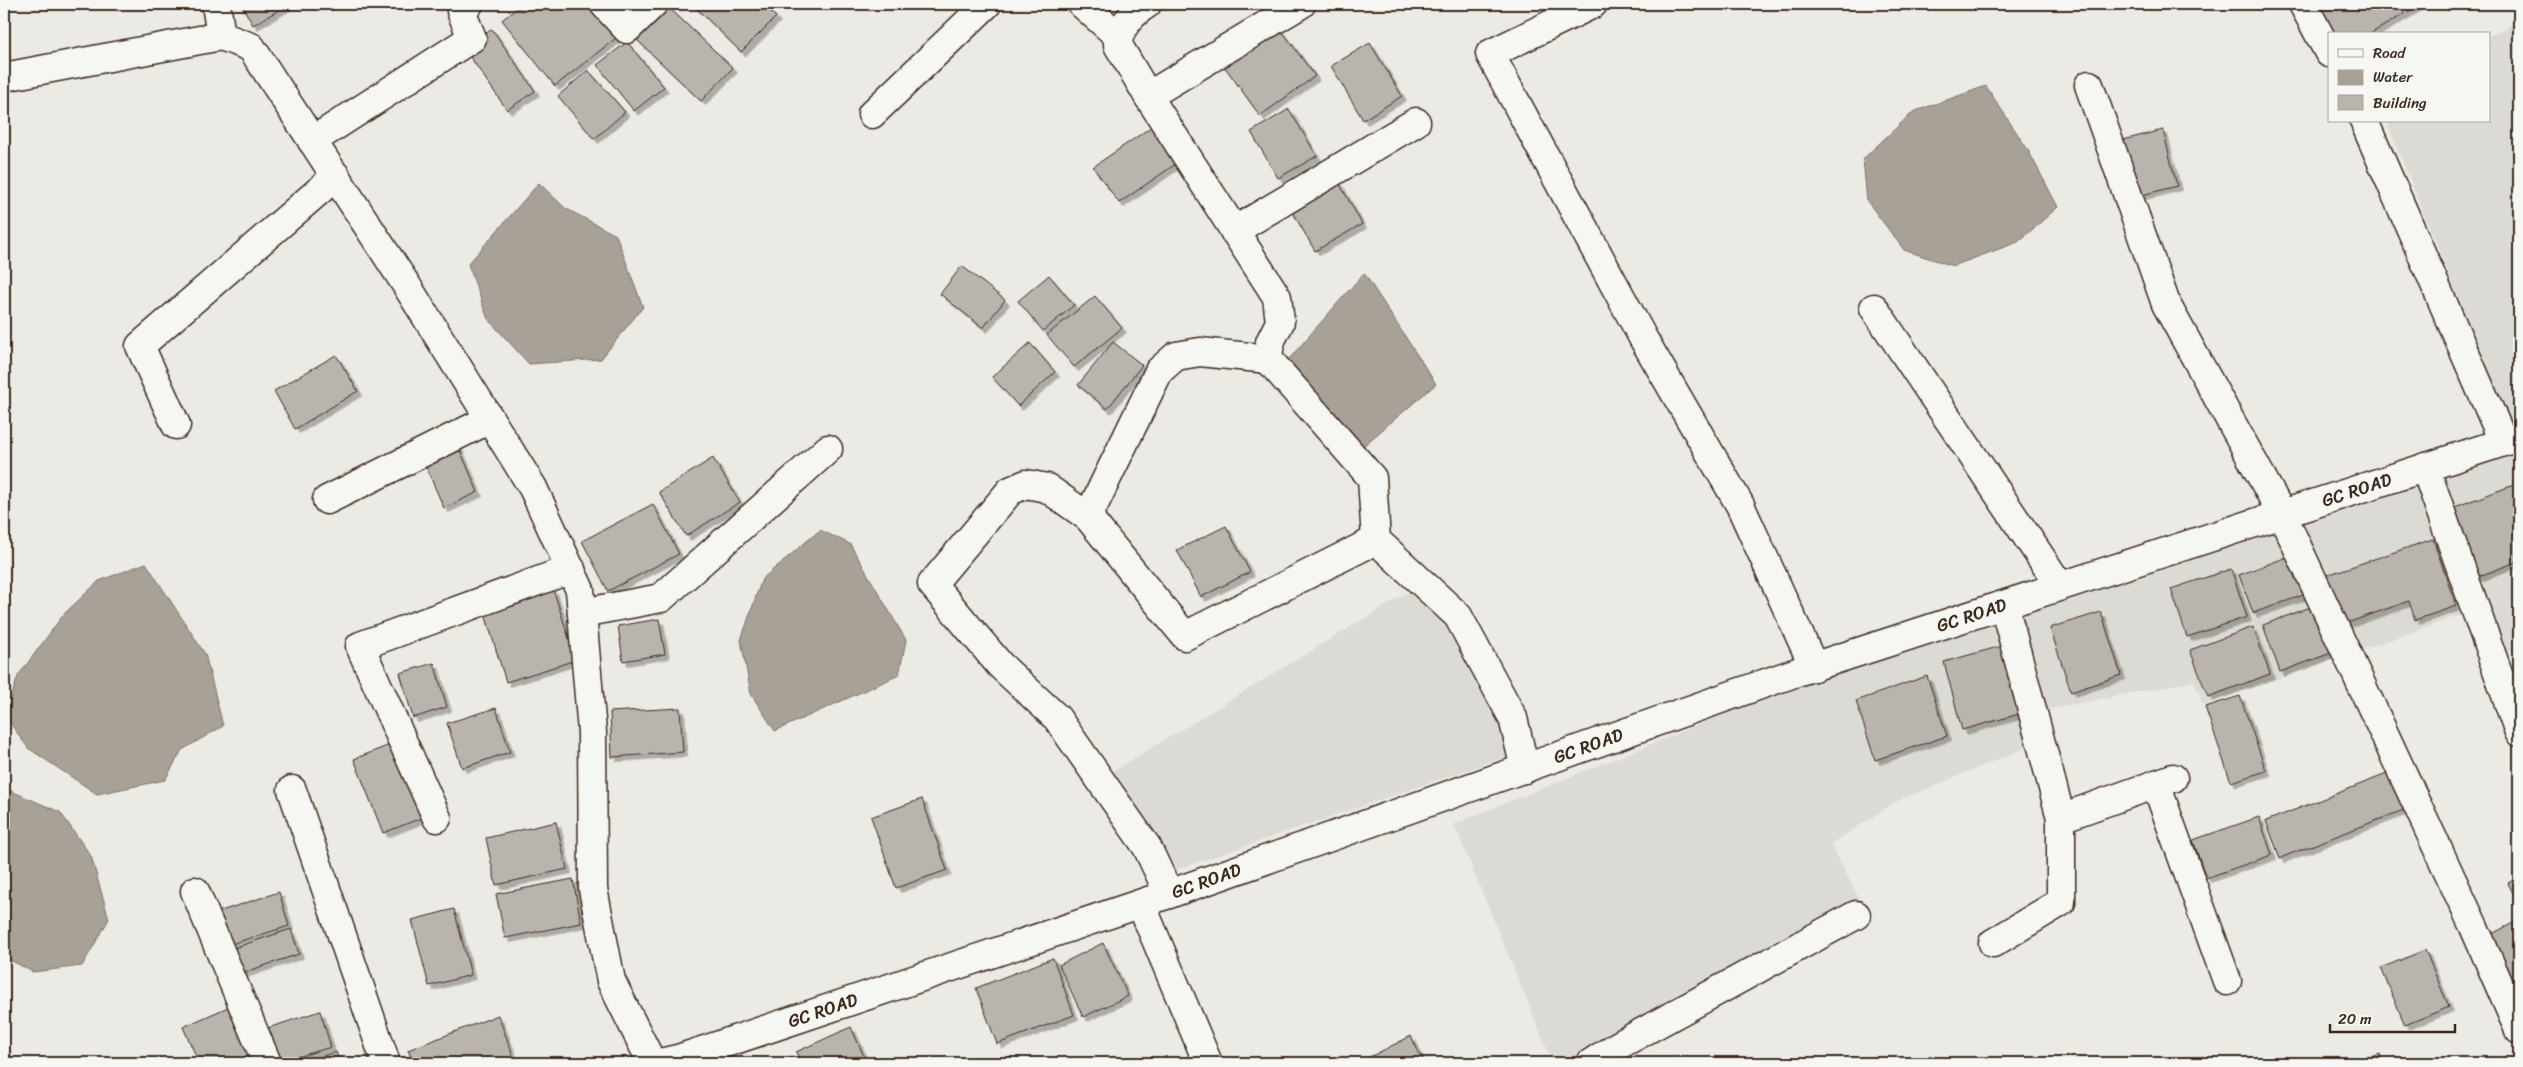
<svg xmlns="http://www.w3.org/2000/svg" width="2523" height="1067" viewBox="0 0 2523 1067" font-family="Sriracha,sans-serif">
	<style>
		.built { fill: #dcdad4 }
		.water { fill: #a8a198; stroke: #7c7167 }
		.building { fill: #bab4ae; stroke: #3b2a1e; filter: url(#shadow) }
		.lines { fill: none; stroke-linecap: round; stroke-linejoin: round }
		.minor-casing { stroke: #3b2a1e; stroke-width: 31 }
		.minor { stroke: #f6f6f2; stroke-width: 28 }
		.labels { text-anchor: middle; stroke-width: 5; stroke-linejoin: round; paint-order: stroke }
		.street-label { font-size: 18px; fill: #3b2a1e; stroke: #f6f6f2 }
	</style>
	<defs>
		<filter id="shadow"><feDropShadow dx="4.5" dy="4.5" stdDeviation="0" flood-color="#0004"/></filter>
	</defs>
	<rect width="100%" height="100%" fill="#ebeae5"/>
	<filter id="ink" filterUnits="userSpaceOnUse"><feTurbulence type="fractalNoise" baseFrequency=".02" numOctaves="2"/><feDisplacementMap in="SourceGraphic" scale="10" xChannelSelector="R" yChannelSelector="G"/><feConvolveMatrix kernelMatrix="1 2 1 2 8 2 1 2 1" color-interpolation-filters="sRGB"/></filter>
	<g filter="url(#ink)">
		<g class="built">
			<polygon points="2519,21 2519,424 2511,426 2386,121 2489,121 2489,36"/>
			<polygon points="2519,454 2519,647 2484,664 2464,614 2203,705 2194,681 2044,710 2052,737 1895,802 1831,844 1861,903 1616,1034 1568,1063 1553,1063 1454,824 1794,686"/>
			<polygon points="1408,592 1454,626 1485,683 1511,755 1175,870 1112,772"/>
		</g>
		<g class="water">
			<polygon points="1986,86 2028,150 2058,207 2018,242 1953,266 1904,250 1867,201 1863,159 1913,112"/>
			<polygon points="539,183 565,208 616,235 643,307 601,359 529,364 488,319 468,264"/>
			<polygon points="1364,273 1436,384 1362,447 1282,367"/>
			<polygon points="820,530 850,544 906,640 899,675 775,731 751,694 741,640 762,579"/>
			<polygon points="146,563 205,654 223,726 182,750 165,780 97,794 28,748 5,716 18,676 64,614 99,581"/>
			<polygon points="4,788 60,812 91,856 109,919 82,966 33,972 4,957"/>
		</g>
		<g class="building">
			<polygon points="241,4 289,4 253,25"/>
			<polygon points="522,4 595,4 620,35 555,86 502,20"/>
			<polygon points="665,4 733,68 701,101 634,37"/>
			<polygon points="692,4 763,4 776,17 741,52"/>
			<polygon points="2328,4 2421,4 2370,34 2330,34 2317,10"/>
			<polygon points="1277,24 1315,76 1260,116 1222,63"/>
			<polygon points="492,29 535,91 507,110 464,48"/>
			<polygon points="627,42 664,87 634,111 597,65"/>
			<polygon points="1370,43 1402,96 1363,120 1331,66"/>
			<polygon points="588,70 625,112 594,139 558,96"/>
			<polygon points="1289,109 1317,156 1278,178 1251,132"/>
			<polygon points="1154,125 1180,161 1119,203 1093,167"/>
			<polygon points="2163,130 2177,186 2134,197 2119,141"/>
			<polygon points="1337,179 1362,224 1315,251 1289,206"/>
			<polygon points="962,266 1005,300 983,328 940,294"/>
			<polygon points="1049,275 1074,305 1043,331 1018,301"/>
			<polygon points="1095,296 1122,328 1074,367 1047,335"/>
			<polygon points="1113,342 1142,365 1107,409 1078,385"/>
			<polygon points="1030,343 1055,372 1018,406 992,377"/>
			<polygon points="336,355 358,391 295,429 274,391"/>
			<polygon points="457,443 478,492 444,508 422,458"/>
			<polygon points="713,458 740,502 686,536 659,492"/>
			<polygon points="2519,483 2519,561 2477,577 2452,508"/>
			<polygon points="653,504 679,554 608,591 582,541"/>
			<polygon points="1226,526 1250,572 1201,597 1177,550"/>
			<polygon points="2433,539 2456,606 2415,620 2409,601 2344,624 2327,575"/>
			<polygon points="2298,553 2312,592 2253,613 2239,575"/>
			<polygon points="2231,569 2247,617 2187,637 2171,589"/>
			<polygon points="553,589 576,660 506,682 484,611"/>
			<polygon points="2321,603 2339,650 2280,672 2263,625"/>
			<polygon points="2101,612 2121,675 2071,692 2050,628"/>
			<polygon points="659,619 665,654 623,661 618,626"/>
			<polygon points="2253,627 2270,674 2208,697 2190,650"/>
			<polygon points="2005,645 2023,713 1962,730 1944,662"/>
			<polygon points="434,663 447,707 413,718 400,673"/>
			<polygon points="1927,676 1947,736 1875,760 1856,701"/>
			<polygon points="2240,696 2266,771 2231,782 2205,707"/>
			<polygon points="496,708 510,752 462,768 447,723"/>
			<polygon points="680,708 683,752 612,757 610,712"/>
			<polygon points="395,743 424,817 383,833 354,759"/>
			<polygon points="2392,772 2406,809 2280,858 2266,821"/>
			<polygon points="922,799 947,870 896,888 871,817"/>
			<polygon points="2259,817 2272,855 2206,878 2193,840"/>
			<polygon points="556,822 567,869 496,885 486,838"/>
			<polygon points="2519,877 2519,905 2508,883"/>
			<polygon points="573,879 581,923 505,938 496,894"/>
			<polygon points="279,892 289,926 228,945 218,912"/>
			<polygon points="454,909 471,975 429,986 412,920"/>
			<polygon points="2519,920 2519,974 2510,979 2488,936"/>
			<polygon points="291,929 299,954 236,975 228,950"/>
			<polygon points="1103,943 1128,996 1083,1017 1059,965"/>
			<polygon points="2425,950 2449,1007 2405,1025 2381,968"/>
			<polygon points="1053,958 1074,1015 997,1044 976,988"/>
			<polygon points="235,1004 261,1063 199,1063 183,1027"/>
			<polygon points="320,1011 331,1047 277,1063 262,1030"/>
			<polygon points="498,1015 516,1063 413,1063 408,1050"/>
			<polygon points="851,1027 867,1063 801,1063 796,1052"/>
			<polygon points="1411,1036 1424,1063 1361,1063 1360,1062"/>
			<polygon points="4,1043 13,1063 4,1063"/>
			<polygon points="336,1052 340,1063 299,1063"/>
			<polygon points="2380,1054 2383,1063 2351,1063"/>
			<polygon points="793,1057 795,1063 773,1063"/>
		</g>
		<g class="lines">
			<defs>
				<g id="minor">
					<polyline points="216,4 221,36"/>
					<polyline points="604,4 627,29 653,4"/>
					<polyline points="1082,4 1118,36"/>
					<path d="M 1147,4 C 1133,13 1118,28 1118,45 L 1148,96 L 1277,297 L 1280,322 L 1270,342 L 1268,359 L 1372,478 L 1376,540 L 1458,616 L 1513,718 L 1525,769"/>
					<polyline points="1593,4 1490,54 1643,338 1740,505 1814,667"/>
					<polyline points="2303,4 2329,53"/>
					<polyline points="4,77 221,36 251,47 407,286 533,488 580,590 592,732 593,889 611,981 652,1063"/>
					<polyline points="2089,85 2166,304 2282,514 2474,927 2519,1030"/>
					<polyline points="1148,96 1301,4"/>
					<polyline points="872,114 987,4"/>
					<polyline points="2364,121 2503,441"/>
					<polyline points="312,141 472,38 461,11 469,4"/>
					<polyline points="1234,231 1416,122"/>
					<polyline points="1874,308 2060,586"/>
					<polyline points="176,425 140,346 336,176"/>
					<polyline points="2425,467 2519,732"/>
					<polyline points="327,500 490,419"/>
					<polyline points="1088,517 1159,371 1176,356 1200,352 1268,359"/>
					<polyline points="582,613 661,598 828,449"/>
					<polyline points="2156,784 2227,981"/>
					<polyline points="292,790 386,1063"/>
					<polyline points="437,818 360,646 571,569"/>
					<polyline points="2061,818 2173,778"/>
					<polyline points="195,891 267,1063"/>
					<polyline points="1169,894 1147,847 1057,718 1000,665 932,584 1010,491 1026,484 1047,488 1088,517 1185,636 1376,540"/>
					<polyline points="1141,904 1208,1063"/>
					<polyline points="1993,943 2061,902 2061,818 2004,605"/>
					<path id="s1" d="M 660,1063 L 678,1059 L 1169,894 L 1797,672 L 2519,437"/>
					<polyline points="1591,1063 1619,1045 1856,915"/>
				</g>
			</defs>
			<use href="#minor" class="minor-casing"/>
			<use href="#minor" class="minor"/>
		</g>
	</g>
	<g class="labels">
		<g class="street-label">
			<text dy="6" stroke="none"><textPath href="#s1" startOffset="1791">GC ROAD</textPath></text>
			<text dy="6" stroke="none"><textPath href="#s1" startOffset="1386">GC ROAD</textPath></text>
			<text dy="6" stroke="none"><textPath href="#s1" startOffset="981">GC ROAD</textPath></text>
			<text dy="6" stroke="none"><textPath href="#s1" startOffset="576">GC ROAD</textPath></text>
			<text dy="6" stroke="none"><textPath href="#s1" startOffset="171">GC ROAD</textPath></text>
		</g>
	</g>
	<rect width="2523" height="1067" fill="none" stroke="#f6f6f2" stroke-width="20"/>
	<rect x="10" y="10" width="2503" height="1047" fill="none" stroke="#3b2a1e" stroke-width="2" filter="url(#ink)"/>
	<rect x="2328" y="32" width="162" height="90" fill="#f6f6f2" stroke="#aba49d"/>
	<rect x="2338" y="49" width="25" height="8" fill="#f6f6f2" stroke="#aba49d"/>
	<text x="2373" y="58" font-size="15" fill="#3b2a1e">Road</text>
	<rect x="2338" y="70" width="25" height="15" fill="#a8a198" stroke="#aba49d"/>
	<text x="2373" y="82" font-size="15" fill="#3b2a1e">Water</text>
	<rect x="2338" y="95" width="25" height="15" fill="#bab4ae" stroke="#aba49d"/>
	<text x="2373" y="108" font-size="15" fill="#3b2a1e">Building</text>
	<path d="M2330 1024v8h125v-8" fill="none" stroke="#3b2a1e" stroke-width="2.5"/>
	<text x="2338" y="1024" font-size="15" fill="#3b2a1e" stroke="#f6f6f2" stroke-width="4" paint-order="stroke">20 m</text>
</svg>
